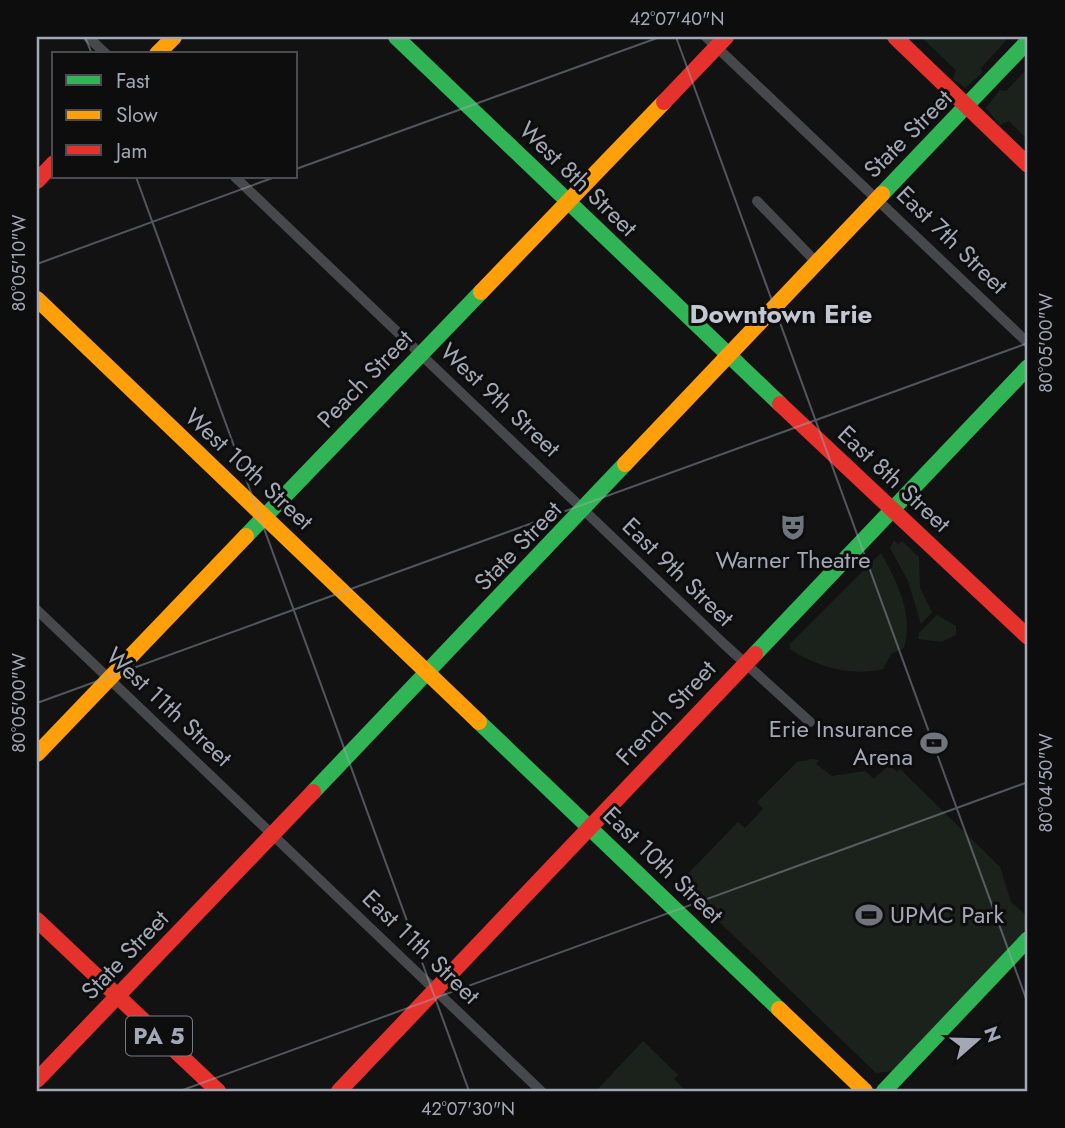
<svg xmlns="http://www.w3.org/2000/svg" width="1065" height="1128" viewBox="0 0 1065 1128" font-family="Jost,sans-serif">
	<style>
		.green { fill: #1b221c }
		.lines { fill: none; stroke-linecap: round; stroke-linejoin: round }
		.street { stroke: #46484c; stroke-width: 10 }
		.fast { stroke: #30b455; stroke-width: 16 }
		.slow { stroke: #ff9f0a; stroke-width: 16 }
		.jam { stroke: #e5322d; stroke-width: 16 }
		.ticks { fill: none; stroke: #a2a8b5; stroke-width: 2; stroke-opacity: 0.45 }
		.labels { text-anchor: middle; stroke-width: 6; stroke-linejoin: round; paint-order: stroke }
		.shield { fill: #0d0d0e; stroke: #757a83; stroke-width: 2 }
		.shield-label { font-size: 23px; font-weight: bold; fill: #a2a8b5 }
		.street-label { font-size: 24px; fill: #a2a8b5; stroke: #0d0d0e }
		.poi-label { font-size: 24px; fill: #a2a8b5; stroke: #0d0d0e }
		.neighbourhood-label { font-size: 26px; font-weight: bold; fill: #c3c7d1; stroke: #0d0d0e }
		.neatline { fill: none; stroke: #a2a8b5; stroke-width: 2.5 }
		.ticks-label { font-size: 18px; text-anchor: middle; fill: #a2a8b5 }
	</style>
	<rect width="100%" height="100%" fill="#121213"/>
	<g class="green">
		<polygon points="921,37 1009,37 981,68 982,73 965,88 953,79 956,70"/>
		<polygon points="1028,68 1028,140 1009,121 1000,125 986,108 1000,90 1006,91"/>
		<polygon points="894,540 898,545 902,541 919,557 920,588 932,612 921,624 908,581 890,548"/>
		<path d="M 881,553 C 897,582 914,614 904,648 L 891,654 L 883,669 C 851,677 817,667 790,649 L 790,644 Z"/>
		<polygon points="937,615 956,626 956,635 941,642 918,639 919,633"/>
		<polygon points="812,759 819,760 816,764 832,776 865,771 874,779 889,765 897,772 900,769 1000,867 1011,902 1028,917 1028,927 893,1071 876,1073 679,883 738,822 745,828 763,809 757,802 797,762"/>
		<polygon points="643,1041 678,1075 674,1079 686,1091 596,1091"/>
	</g>
	<g class="lines">
		<g class="street">
			<polyline points="88,37 106,54"/>
			<polyline points="706,37 1028,343"/>
			<polyline points="235,177 724,644 810,722"/>
			<polyline points="757,201 816,262"/>
			<polyline points="37,610 541,1091"/>
		</g>
		<g class="fast">
			<polyline points="396,37 780,404"/>
			<polyline points="882,194 1028,41"/>
			<polyline points="246,536 481,292"/>
			<polyline points="755,654 1028,367"/>
			<polyline points="479,722 779,1009"/>
			<polyline points="313,792 625,464"/>
			<polyline points="884,1091 1028,939"/>
		</g>
		<g class="slow">
			<polyline points="157,54 174,37"/>
			<polyline points="481,292 664,102"/>
			<polyline points="37,299 479,722"/>
			<polyline points="625,464 882,194"/>
			<polyline points="37,754 246,536"/>
			<polyline points="779,1009 865,1091"/>
		</g>
		<g class="jam">
			<polyline points="895,37 1028,165"/>
			<polyline points="664,102 726,37"/>
			<polyline points="37,181 54,163"/>
			<polyline points="780,404 1028,637"/>
			<polyline points="37,920 218,1091"/>
			<polyline points="37,1080 313,792"/>
			<polyline points="339,1091 755,654"/>
		</g>
	</g>
	<path class="ticks" d="M 85,37 L 92,54M 676,37 L 1028,1004M 296,169 L 660,37M 136,177 L 469,1091M 37,264 L 275,177M 37,703 L 1028,343M 180,1091 L 1028,782"/>
	<defs>
		<symbol id="theatre-bare" viewBox="-9 -9 18 18"><path d="M-5-5.5Q0-4 5-5.5V0Q5 5 0 6Q-5 5-5 0ZM-3.3-2.5H-1v1.5H-3.3ZM1-2.5H3.3v1.5H1ZM-2.8 1Q0 5.5 2.8 1Z" fill="#70747c" stroke="#0d0d0e" stroke-width="2.5" paint-order="stroke"/></symbol>
		<symbol id="stadium-bare" viewBox="-9 -9 18 18"><path d="M0-5a6.5 5 0 1 0 0 10a6.5 5 0 1 0 0-10ZM-3.5-1.8h7v3.6h-7Z" fill="#70747c" stroke="#0d0d0e" stroke-width="2.5" paint-order="stroke"/></symbol>
	</defs>
	<g fill-rule="evenodd">
		<use href="#theatre-bare" x="774" y="508" width="38" height="38"/>
		<use href="#stadium-bare" x="915" y="724" width="38" height="38"/>
		<use href="#stadium-bare" x="850" y="896" width="38" height="38"/>
	</g>
	<g class="labels">
		<rect class="shield" x="126" y="1016.5" width="66" height="39" rx="5"/>
		<g class="shield-label">
			<text x="159" y="1044">PA 5</text>
		</g>
		<g class="street-label">
			<text transform="translate(908 134) rotate(-45)" y="8">State Street</text>
			<text transform="translate(578 179) rotate(44)" y="8">West 8th Street</text>
			<text transform="translate(952 240) rotate(44)" y="8">East 7th Street</text>
			<text transform="translate(365 379) rotate(-46)" y="8">Peach Street</text>
			<text transform="translate(500 400) rotate(43)" y="8">West 9th Street</text>
			<text transform="translate(249 469) rotate(43)" y="8">West 10th Street</text>
			<text transform="translate(894 479) rotate(43)" y="8">East 8th Street</text>
			<text transform="translate(518 546) rotate(-46)" y="8">State Street</text>
			<text transform="translate(678 572) rotate(44)" y="8">East 9th Street</text>
			<text transform="translate(169 707) rotate(43)" y="8">West 11th Street</text>
			<text transform="translate(666 713) rotate(-47)" y="8">French Street</text>
			<text transform="translate(663 865) rotate(44)" y="8">East 10th Street</text>
			<text transform="translate(421 947) rotate(44)" y="8">East 11th Street</text>
			<text transform="translate(125 955) rotate(-46)" y="8">State Street</text>
		</g>
		<g class="poi-label">
			<text x="793" y="568">Warner Theatre</text>
			<text x="913" y="737" text-anchor="end">Erie Insurance<tspan x="913" dy="28">Arena</tspan></text>
			<text x="890" y="923" text-anchor="start">UPMC Park</text>
		</g>
		<g class="neighbourhood-label">
			<text x="781" y="323">Downtown Erie</text>
		</g>
	</g>
	<rect width="1065" height="1128" fill="none" stroke="#0d0d0e" stroke-width="77"/>
	<rect x="52" y="52" width="245" height="126" fill="#0d0d0e" stroke="#494b51" stroke-width="2"/>
	<rect x="66" y="75" width="35" height="10" fill="#30b455" stroke="#494b51" stroke-width="2"/>
	<text x="116" y="88" font-size="21" fill="#a2a8b5">Fast</text>
	<rect x="66" y="110" width="35" height="10" fill="#ff9f0a" stroke="#494b51" stroke-width="2"/>
	<text x="116" y="122" font-size="21" fill="#a2a8b5">Slow</text>
	<rect x="66" y="145" width="35" height="10" fill="#e5322d" stroke="#494b51" stroke-width="2"/>
	<text x="116" y="158" font-size="21" fill="#a2a8b5">Jam</text>
	<g transform="translate(977 1040) rotate(70)" stroke="#0d0d0e" stroke-width="5" paint-order="stroke">
	<path d="M0-5L12 26L0 18L-12 26Z" fill="#a2a8b5"/>
	<text y="-10" font-size="19" font-weight="bold" text-anchor="middle" fill="#a2a8b5">N</text>
	</g>
	<rect x="38" y="38" width="988" height="1052" class="neatline"/>
	<g class="ticks-label">
		<text x="677" y="25">42°07'40"N</text>
		<text transform="translate(19 263) rotate(-90)" y="6">80°05'10"W</text>
		<text transform="translate(1046 343) rotate(-90)" y="6">80°05'00"W</text>
		<text transform="translate(19 703) rotate(-90)" y="6">80°05'00"W</text>
		<text transform="translate(1046 783) rotate(-90)" y="6">80°04'50"W</text>
		<text x="468" y="1115">42°07'30"N</text>
	</g>
</svg>
